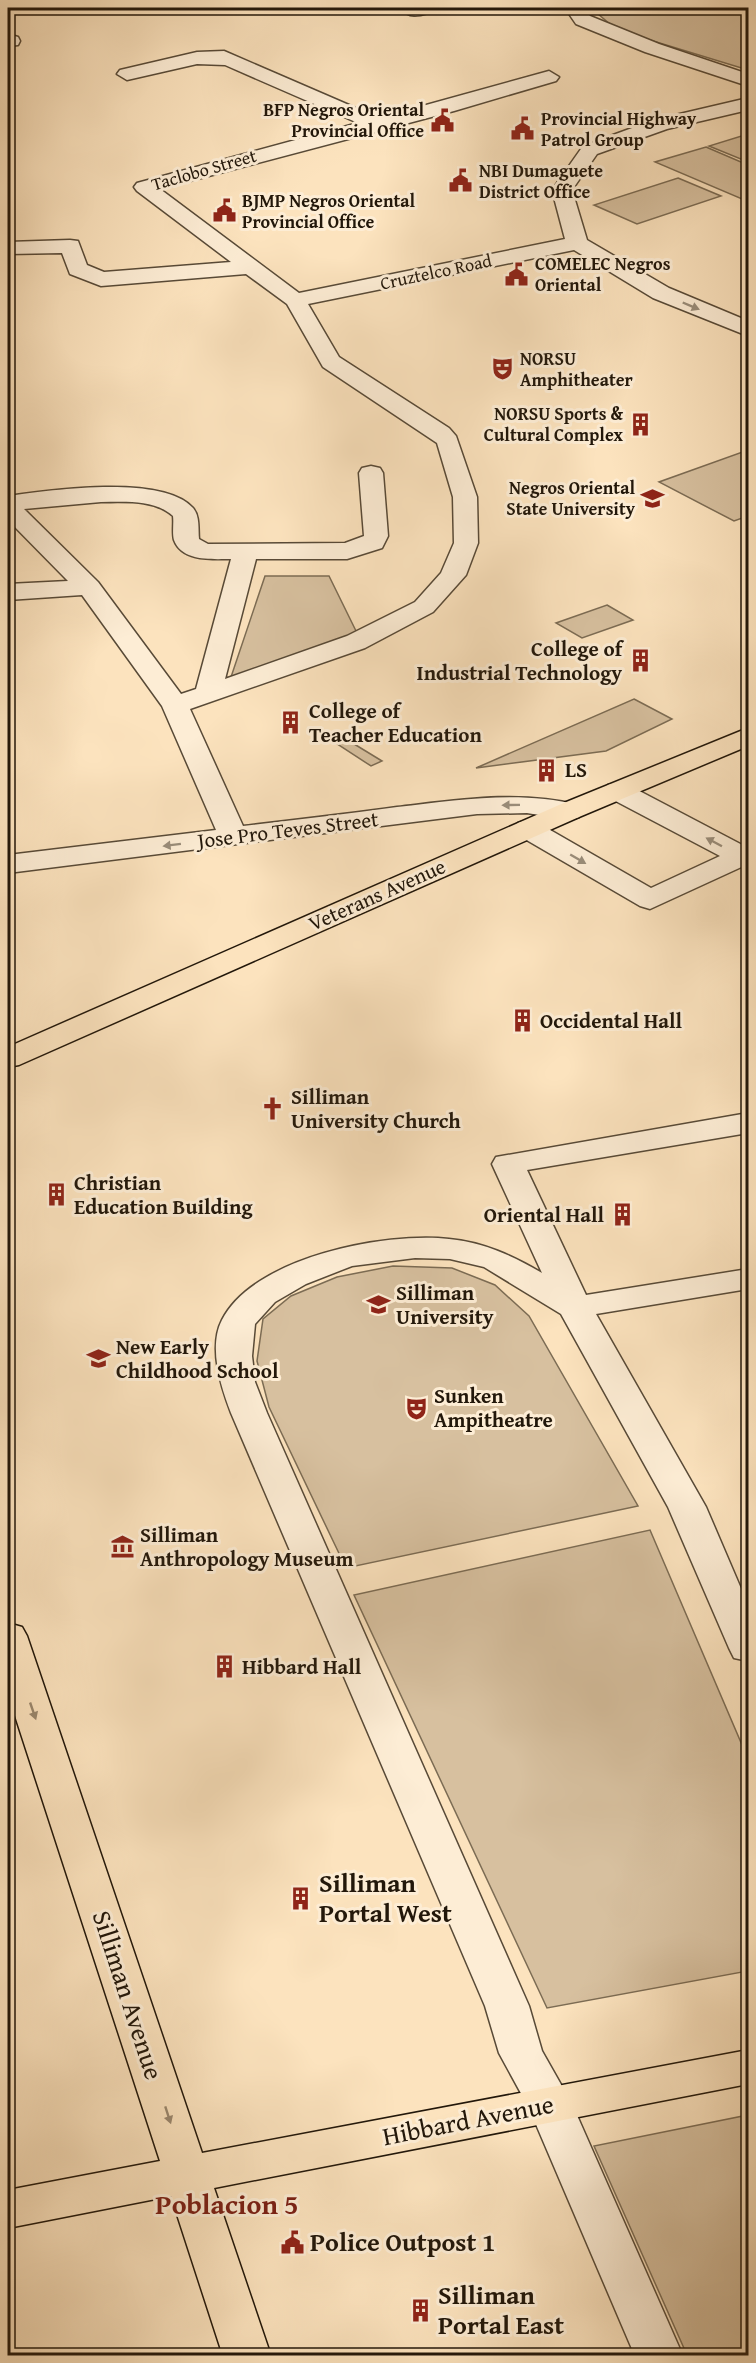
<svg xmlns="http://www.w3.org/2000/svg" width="756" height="2363" viewBox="0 0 756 2363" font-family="'Gentium Book Plus',serif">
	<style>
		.green { fill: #d7c09f; stroke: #7c6c54; stroke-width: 1.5 }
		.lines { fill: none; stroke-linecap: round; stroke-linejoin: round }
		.minor-casing { stroke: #584a37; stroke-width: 3 }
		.major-casing { stroke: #22170a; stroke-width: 3 }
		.minor { fill: #fdedd5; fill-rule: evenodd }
		.major { fill: #fce3be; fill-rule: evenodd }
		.oneway { fill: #9a8d7a }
		.oneway2 { fill: #9a876d }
		.labels { text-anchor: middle; stroke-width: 6; stroke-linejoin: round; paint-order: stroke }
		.far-poi-label { font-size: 18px; font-weight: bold; fill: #22170a; stroke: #fdedd5; text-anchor: start }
		.far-street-label { font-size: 18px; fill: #22170a; stroke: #fdedd5 }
		.poi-label { font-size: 21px; font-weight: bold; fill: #22170a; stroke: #fdedd5; text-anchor: start }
		.street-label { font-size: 21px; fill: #22170a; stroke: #fdedd5 }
		.near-poi-label { font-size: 26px; font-weight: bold; fill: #22170a; stroke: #fdedd5; text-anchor: start }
		.near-street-label { font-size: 26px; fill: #22170a; stroke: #fdedd5 }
		.near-quarter-label { font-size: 28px; font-weight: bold; fill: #7a1f14; stroke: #fdedd5 }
	</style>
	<rect width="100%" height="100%" fill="#fce3be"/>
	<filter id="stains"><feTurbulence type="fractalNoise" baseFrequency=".00333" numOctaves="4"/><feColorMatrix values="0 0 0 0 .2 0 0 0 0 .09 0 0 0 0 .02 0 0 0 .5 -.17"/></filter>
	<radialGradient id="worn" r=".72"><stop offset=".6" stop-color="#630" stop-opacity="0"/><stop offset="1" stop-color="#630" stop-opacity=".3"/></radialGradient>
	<g class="green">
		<polygon points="583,8 748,8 748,70 617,30 598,14 583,13"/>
		<polygon points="748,134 748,162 709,146"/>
		<polygon points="706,147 748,165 748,196 742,199 655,162"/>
		<polygon points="678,178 721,196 637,224 594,205"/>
		<polygon points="748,450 748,516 734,521 659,482"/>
		<polygon points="265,576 329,576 357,633 231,677"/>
		<polygon points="607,605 633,620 582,638 556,623"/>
		<polygon points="634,699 672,719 606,751 476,768"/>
		<polygon points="341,736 382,761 371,766 331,740"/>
		<polygon points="393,1266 452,1268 495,1285 529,1316 638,1506 346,1568 269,1407 257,1361 263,1319 291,1296 337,1277"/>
		<polygon points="650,1530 748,1759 748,1971 547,2008 354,1595"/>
		<polygon points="748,2115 748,2355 687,2355 594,2146"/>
	</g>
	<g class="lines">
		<defs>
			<g id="minor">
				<path d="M 401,8 L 436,8 L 433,12 C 421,15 410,20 401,8 Z"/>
				<polygon points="565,8 583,8 590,16 659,44 748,74 748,86 645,52 576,24"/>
				<polygon points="8,34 18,37 20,41 18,45 8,46"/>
				<path d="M 224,51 L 379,118 L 549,71 L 559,77 L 556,81 L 454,111 L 160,189 L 299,293 L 565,239 L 552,190 L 583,146 L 654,120 L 748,98 L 748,110 L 667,129 L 597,154 L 572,190 L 587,240 L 669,288 L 748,321 L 748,336 L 653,298 L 574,250 L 308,304 L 339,357 L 449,428 L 456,436 L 477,497 L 478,543 L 466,575 L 433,612 L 365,648 L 190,709 L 243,826 C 294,820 346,814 397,807 C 458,800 519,790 579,805 L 583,811 L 579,817 L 569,820 L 527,813 L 477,814 L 8,873 L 8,855 L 216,830 L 162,706 L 82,595 L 8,600 L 8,584 L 68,581 L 8,520 L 8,496 C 50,490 163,474 193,508 C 200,516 198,529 199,539 L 208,544 L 345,543 L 364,536 L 359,473 L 362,468 L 371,466 L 380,468 L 383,473 L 388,536 L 382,548 L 347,559 L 256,559 L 225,679 L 347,636 L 415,602 L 441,573 L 454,543 L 453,497 L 437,443 L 323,367 L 287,304 L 246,274 L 101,286 L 70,274 L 62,253 L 8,254 L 8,242 L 70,240 L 78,241 L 87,265 L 104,272 L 231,262 L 137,191 L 134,187 L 137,183 L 358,123 L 225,65 L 197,64 L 127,80 L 117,74 L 120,70 L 197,52 ZM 101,502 C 125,502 154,499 173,516 C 174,523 172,533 174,540 C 182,562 213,559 231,559 L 196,689 L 181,694 L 98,582 L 24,509 Z"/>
				<polygon points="618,783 628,785 748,848 748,864 650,909 640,906 518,835 514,829 518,823 528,820 538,823 651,888 720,856 608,797 604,791 608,785"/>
				<path d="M 748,1113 L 748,1133 L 527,1170 L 586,1295 L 748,1269 L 748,1289 L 596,1314 L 706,1507 L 748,1605 L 748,1661 L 734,1658 L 729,1648 L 668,1507 L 561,1314 L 484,1267 L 450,1259 L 415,1258 L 352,1266 L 306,1284 L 275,1302 L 255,1324 L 252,1356 L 255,1382 L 267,1413 L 529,2006 L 542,2051 L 572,2104 L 683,2356 L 635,2356 L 529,2108 L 499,2053 L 485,2006 L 231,1413 C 221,1387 208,1347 222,1320 C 254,1257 385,1232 449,1239 C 483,1242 513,1256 542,1273 L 492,1164 L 496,1157 Z"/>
			</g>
			<g id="major">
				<polygon points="748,728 748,746 579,817 19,1065 8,1067 8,1047 559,805"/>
				<polygon points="8,1623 22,1627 27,1636 202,2153 748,2050 748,2084 214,2188 271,2356 223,2356 171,2196 8,2228 8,2190 160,2161 8,1694"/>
			</g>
		</defs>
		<use href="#minor" class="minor-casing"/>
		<use href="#major" class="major-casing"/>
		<use href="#minor" class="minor"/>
		<use href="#major" class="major"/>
	</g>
	<defs><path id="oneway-solid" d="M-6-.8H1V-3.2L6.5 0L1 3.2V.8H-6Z" transform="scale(1.5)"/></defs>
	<g class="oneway">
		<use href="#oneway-solid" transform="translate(691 306) rotate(23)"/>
		<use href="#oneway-solid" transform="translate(511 805) rotate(179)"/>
		<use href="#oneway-solid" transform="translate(714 842) rotate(-152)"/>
		<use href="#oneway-solid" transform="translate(172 845) rotate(173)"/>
		<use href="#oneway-solid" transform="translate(578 859) rotate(30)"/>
	</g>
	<g class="oneway2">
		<use href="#oneway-solid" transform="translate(33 1711) rotate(71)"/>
		<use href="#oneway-solid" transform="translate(168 2115) rotate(72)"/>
	</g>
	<defs>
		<symbol id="civic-bare" viewBox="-9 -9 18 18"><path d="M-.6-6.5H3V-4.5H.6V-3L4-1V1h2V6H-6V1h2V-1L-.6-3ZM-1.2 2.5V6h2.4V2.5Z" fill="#8f2418" stroke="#fdedd5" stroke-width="2.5" paint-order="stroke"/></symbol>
		<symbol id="theatre-bare" viewBox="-9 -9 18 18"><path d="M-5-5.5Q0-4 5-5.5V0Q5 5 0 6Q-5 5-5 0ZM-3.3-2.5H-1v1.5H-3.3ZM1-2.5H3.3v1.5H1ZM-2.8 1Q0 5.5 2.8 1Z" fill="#8f2418" stroke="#fdedd5" stroke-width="2.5" paint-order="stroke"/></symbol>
		<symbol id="building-bare" viewBox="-9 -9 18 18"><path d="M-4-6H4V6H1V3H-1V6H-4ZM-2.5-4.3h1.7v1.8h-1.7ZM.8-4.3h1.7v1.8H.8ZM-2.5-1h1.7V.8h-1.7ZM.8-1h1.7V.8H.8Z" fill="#8f2418" stroke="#fdedd5" stroke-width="2.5" paint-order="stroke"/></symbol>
		<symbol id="university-bare" viewBox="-9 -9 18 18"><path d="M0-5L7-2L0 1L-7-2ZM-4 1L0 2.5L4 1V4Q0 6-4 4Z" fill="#8f2418" stroke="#fdedd5" stroke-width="2.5" paint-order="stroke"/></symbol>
		<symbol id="church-bare" viewBox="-9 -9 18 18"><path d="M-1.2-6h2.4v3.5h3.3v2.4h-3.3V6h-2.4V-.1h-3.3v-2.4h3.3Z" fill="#8f2418" stroke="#fdedd5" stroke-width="2.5" paint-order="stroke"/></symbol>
		<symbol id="school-bare" viewBox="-9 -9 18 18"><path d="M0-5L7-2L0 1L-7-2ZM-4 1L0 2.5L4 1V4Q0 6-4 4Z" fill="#8f2418" stroke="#fdedd5" stroke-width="2.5" paint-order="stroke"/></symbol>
		<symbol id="museum-bare" viewBox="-9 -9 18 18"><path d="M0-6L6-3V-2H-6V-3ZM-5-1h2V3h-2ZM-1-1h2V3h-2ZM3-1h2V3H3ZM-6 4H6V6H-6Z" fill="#8f2418" stroke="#fdedd5" stroke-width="2.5" paint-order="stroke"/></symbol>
	</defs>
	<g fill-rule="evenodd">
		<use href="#civic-bare" x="426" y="104" width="33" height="33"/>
		<use href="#civic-bare" x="506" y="112" width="33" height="33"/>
		<use href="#civic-bare" x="444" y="164" width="33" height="33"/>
		<use href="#civic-bare" x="208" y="194" width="33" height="33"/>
		<use href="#civic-bare" x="500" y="258" width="33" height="33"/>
		<use href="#theatre-bare" x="486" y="352" width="33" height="33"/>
		<use href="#building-bare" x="624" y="408" width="33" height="33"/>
		<use href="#university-bare" x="636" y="482" width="33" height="33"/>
		<use href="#building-bare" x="624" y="644" width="33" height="33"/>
		<use href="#building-bare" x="274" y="706" width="33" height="33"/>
		<use href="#building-bare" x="530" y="754" width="33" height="33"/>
		<use href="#building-bare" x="506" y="1004" width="33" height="33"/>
		<use href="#church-bare" x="256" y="1092" width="33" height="33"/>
		<use href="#building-bare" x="40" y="1178" width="33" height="33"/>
		<use href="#building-bare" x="606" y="1198" width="33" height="33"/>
		<use href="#university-bare" x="362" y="1288" width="33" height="33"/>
		<use href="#school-bare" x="82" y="1342" width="33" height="33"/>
		<use href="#theatre-bare" x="400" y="1392" width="33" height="33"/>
		<use href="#museum-bare" x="106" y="1530" width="33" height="33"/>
		<use href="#building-bare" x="208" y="1650" width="33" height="33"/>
		<use href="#building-bare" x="284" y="1882" width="33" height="33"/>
		<use href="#civic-bare" x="276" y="2226" width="33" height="33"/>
		<use href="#building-bare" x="404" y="2294" width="33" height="33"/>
	</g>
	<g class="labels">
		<g class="far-poi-label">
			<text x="424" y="116" text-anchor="end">BFP Negros Oriental<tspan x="424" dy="21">Provincial Office</tspan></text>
			<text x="541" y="125">Provincial Highway<tspan x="541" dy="21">Patrol Group</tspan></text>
			<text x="479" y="177">NBI Dumaguete<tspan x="479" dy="21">District Office</tspan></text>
			<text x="242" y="207">BJMP Negros Oriental<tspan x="242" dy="21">Provincial Office</tspan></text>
			<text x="535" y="270">COMELEC Negros<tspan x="535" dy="21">Oriental</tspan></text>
			<text x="520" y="365">NORSU<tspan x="520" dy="21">Amphitheater</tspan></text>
			<text x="623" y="420" text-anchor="end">NORSU Sports &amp;<tspan x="623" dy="21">Cultural Complex</tspan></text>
			<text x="635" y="494" text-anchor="end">Negros Oriental<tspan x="635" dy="21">State University</tspan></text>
		</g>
		<g class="far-street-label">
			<text transform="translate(204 170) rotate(-16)" y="6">Taclobo Street</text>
			<text transform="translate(436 272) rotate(-12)" y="6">Cruztelco Road</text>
		</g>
		<g class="poi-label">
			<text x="622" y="656" text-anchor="end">College of<tspan x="622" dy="24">Industrial Technology</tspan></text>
			<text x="309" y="718">College of<tspan x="309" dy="24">Teacher Education</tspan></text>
			<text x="565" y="777">LS</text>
			<text x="540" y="1028">Occidental Hall</text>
			<text x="291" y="1104">Silliman<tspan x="291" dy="24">University Church</tspan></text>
			<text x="74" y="1190">Christian<tspan x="74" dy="24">Education Building</tspan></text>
			<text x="604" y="1222" text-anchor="end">Oriental Hall</text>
			<text x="396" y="1300">Silliman<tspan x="396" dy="24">University</tspan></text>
			<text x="116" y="1354">New Early<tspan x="116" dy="24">Childhood School</tspan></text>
			<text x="434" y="1403">Sunken<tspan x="434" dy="24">Ampitheatre</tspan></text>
			<text x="140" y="1542">Silliman<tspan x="140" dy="24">Anthropology Museum</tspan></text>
			<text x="242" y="1674">Hibbard Hall</text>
		</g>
		<g class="street-label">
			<text transform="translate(288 830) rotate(-7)" y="7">Jose Pro Teves Street</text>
			<text transform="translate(377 895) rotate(-24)" y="7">Veterans Avenue</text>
		</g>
		<g class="near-poi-label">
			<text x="319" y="1892">Silliman<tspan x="319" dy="30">Portal West</tspan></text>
			<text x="310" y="2251">Police Outpost 1</text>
			<text x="438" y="2304">Silliman<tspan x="438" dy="30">Portal East</tspan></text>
		</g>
		<g class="near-street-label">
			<text transform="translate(128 1995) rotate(72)" y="9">Silliman Avenue</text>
			<text transform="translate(468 2120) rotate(-11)" y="9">Hibbard Avenue</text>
		</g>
		<g class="near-quarter-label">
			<text x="227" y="2214">Poblacion 5</text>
		</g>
	</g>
	<rect width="756" height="2363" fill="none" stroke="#fce3be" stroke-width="30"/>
	<rect x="9" y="9" width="738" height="2345" fill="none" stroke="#22170a" stroke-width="3"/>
	<rect x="15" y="15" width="726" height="2333" fill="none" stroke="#22170a" stroke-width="1.5"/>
	<rect width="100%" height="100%" filter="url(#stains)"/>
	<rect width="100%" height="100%" fill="url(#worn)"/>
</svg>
